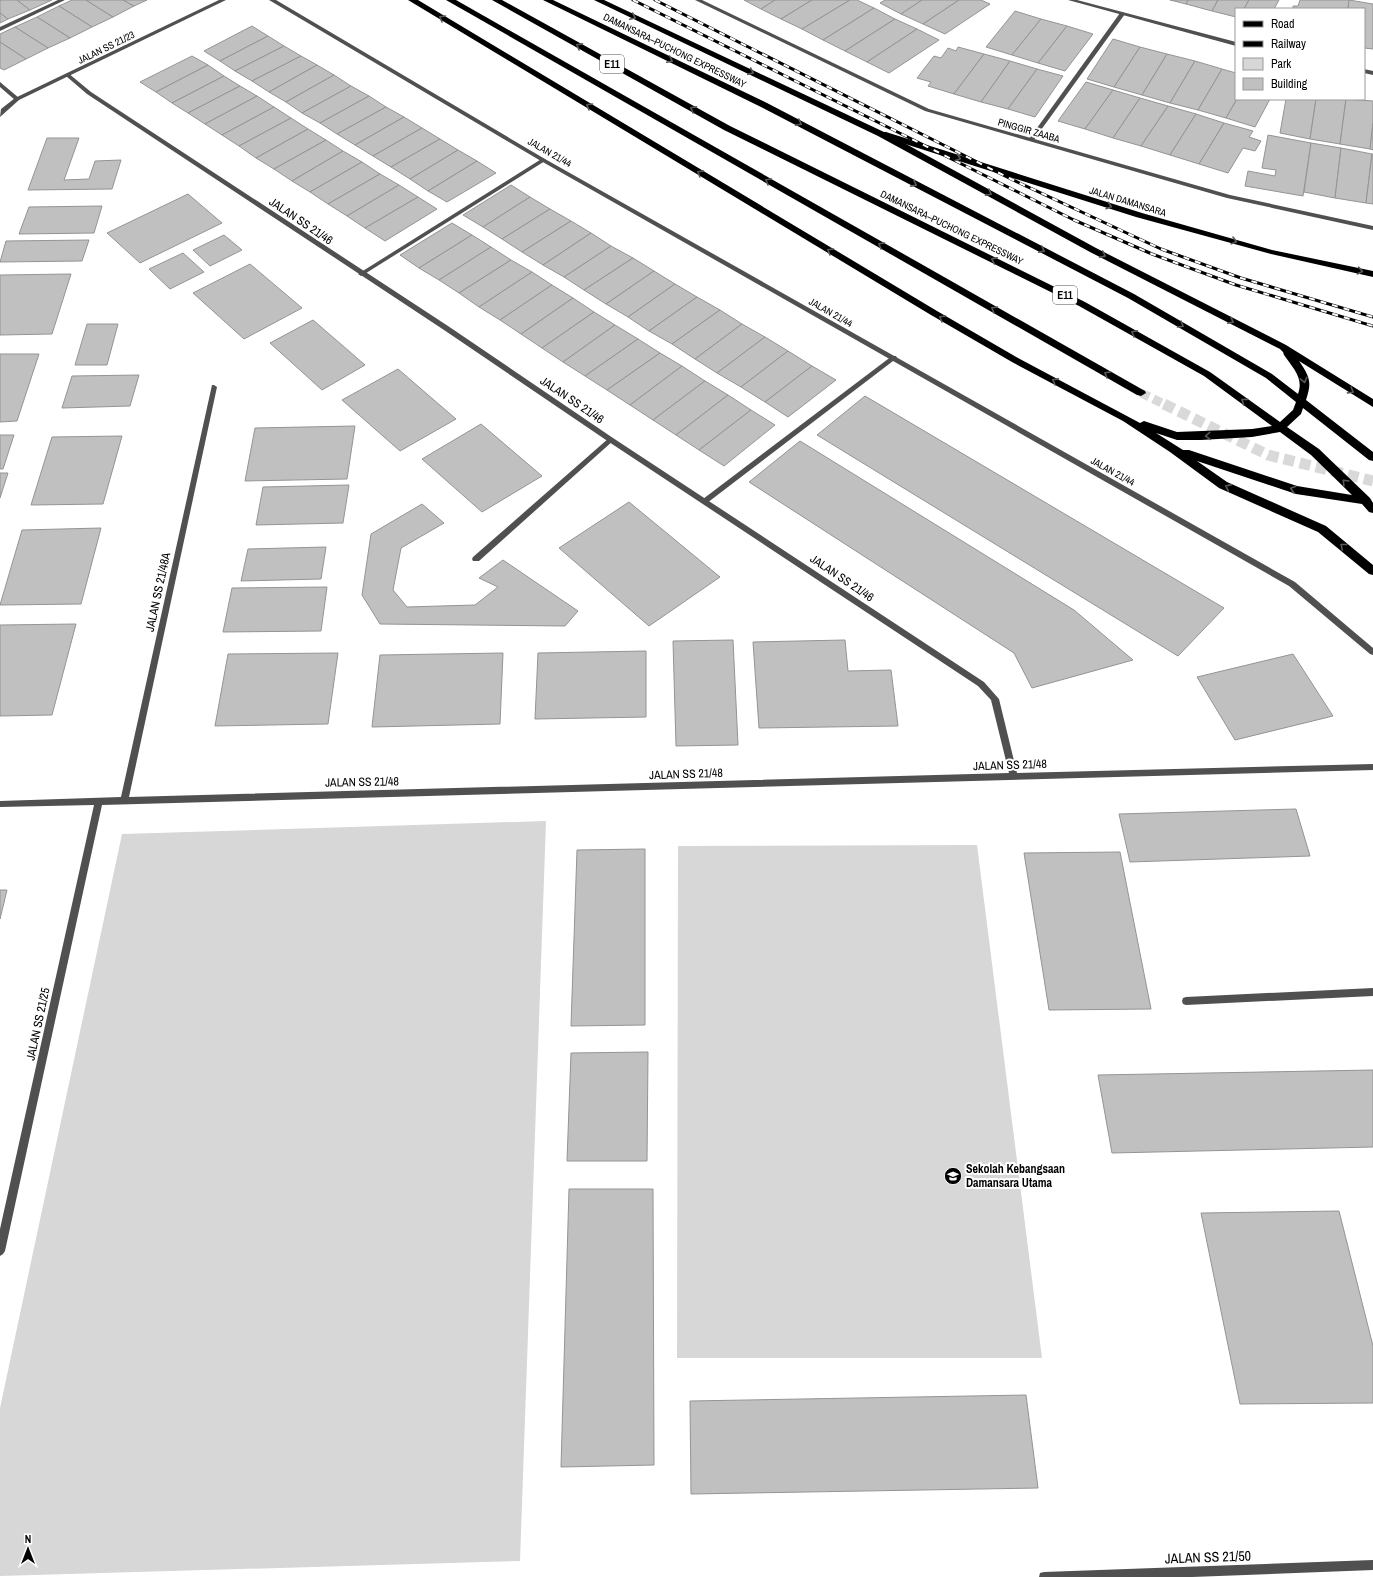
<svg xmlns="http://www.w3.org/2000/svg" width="1373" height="1577" viewBox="0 0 1373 1577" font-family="'Archivo Narrow',sans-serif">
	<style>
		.green { fill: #d7d7d7 }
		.building { fill: #c0c0c0; stroke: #949494 }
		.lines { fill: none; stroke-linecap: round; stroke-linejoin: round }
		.motorway-tunnel-far1 { stroke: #d9d9d9; stroke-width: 9; stroke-dasharray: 9 4.5; stroke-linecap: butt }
		.motorway-tunnel { stroke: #d9d9d9; stroke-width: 11; stroke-dasharray: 11 5.5; stroke-linecap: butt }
		.service { fill: #505050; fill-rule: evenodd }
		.minor { fill: #505050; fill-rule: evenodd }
		.tertiary { fill: #505050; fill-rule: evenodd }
		.primary { fill: #000; fill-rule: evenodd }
		.motorway { fill: #000; fill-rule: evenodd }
		.rail-casing { stroke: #000; stroke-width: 3 }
		.rail { stroke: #fff; stroke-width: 2; stroke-dasharray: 6; stroke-linecap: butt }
		.oneway { stroke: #595959 }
		.labels { text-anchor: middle; stroke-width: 4; stroke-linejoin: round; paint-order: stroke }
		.far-street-label { font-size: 10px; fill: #000; stroke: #fff }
		.shield { fill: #fff; stroke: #4c4c4c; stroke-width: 1 }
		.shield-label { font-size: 11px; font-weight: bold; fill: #000 }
		.street-label { font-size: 12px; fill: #000; stroke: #fff }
		.poi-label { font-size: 12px; font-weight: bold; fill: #000; stroke: #fff; text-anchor: start }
		.near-street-label { font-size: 14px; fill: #000; stroke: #fff }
	</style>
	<rect width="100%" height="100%" fill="#fff"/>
	<g class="green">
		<polygon points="546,821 520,1561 0,1576 0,1408 122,834"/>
		<polygon points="977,845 1042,1358 677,1358 678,846"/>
	</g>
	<g class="building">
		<polygon points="0,0 17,0 30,10 8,19 0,13"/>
		<polygon points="17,0 52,0 30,10"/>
		<polygon points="72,0 86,0 113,17 92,27 59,6"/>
		<polygon points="86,0 123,0 134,6 113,17"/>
		<polygon points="123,0 147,0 134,6"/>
		<polygon points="744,0 775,0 761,9"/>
		<polygon points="775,0 812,0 781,19 761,9"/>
		<polygon points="812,0 850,0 802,29 781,19"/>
		<polygon points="850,0 857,0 874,8 823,40 802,29"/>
		<polygon points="885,0 922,0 901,14 880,3"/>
		<polygon points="922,0 959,0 923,24 901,14"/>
		<polygon points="959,0 981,0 990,4 945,34 923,24"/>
		<polygon points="1170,0 1188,0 1186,4"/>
		<polygon points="1188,0 1218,0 1212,11 1186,4"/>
		<polygon points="1218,0 1249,0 1244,9 1236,9 1236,17 1212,11"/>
		<polygon points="1249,0 1279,0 1274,9 1244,9"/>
		<polygon points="1300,0 1349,0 1348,9 1293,9 1293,6 1298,6"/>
		<polygon points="1349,0 1373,4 1373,49 1364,48 1364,9 1348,9"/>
		<polygon points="59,6 92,27 70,38 37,17"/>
		<polygon points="874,8 895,19 845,51 823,40"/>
		<polygon points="1015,11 1041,19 1012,55 986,47"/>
		<polygon points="0,13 8,19 0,23"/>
		<polygon points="37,17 70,38 48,48 15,27"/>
		<polygon points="895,19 917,29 867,62 845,51"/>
		<polygon points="1041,19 1067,26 1038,63 1012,55"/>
		<polygon points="252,26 268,36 220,61 204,51"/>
		<polygon points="1067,26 1093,34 1065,71 1038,63"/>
		<polygon points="15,27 48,48 26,59 0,42 0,34"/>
		<polygon points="917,29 939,40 889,73 867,62"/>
		<polygon points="268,36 284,46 235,71 220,61"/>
		<polygon points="1113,39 1140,47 1114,87 1087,79"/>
		<polygon points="0,42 26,59 4,70 0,68"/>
		<polygon points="284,46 301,56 252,81 235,71"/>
		<polygon points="958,47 984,54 954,94 928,86 931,82 917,78 934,56 941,58 948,48 956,51"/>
		<polygon points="1140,47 1167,54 1142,95 1114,87"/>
		<polygon points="984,54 1010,61 981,102 954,94"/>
		<polygon points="1167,54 1195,61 1170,103 1142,95"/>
		<polygon points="192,56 208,65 156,92 140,82"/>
		<polygon points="301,56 317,65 269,92 252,81"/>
		<polygon points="1010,61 1037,69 1008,109 981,102"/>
		<polygon points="1195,61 1222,69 1198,110 1170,103"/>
		<polygon points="208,65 224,76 172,103 156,92"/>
		<polygon points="317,65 334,75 286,102 269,92"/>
		<polygon points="1037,69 1063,76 1035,117 1008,109"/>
		<polygon points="1222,69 1236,73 1236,99 1237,99 1226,118 1198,110"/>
		<polygon points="334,75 351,86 302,113 286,102"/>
		<polygon points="224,76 240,86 188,113 172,103"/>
		<polygon points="1086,82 1113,90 1085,129 1058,121"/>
		<polygon points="240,86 257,96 205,124 188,113"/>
		<polygon points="351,86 369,96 320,123 302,113"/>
		<polygon points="1113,90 1140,98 1113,138 1085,129"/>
		<polygon points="257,96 274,107 222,135 205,124"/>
		<polygon points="369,96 386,107 337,134 320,123"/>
		<polygon points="1140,98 1168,106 1141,146 1113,138"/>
		<polygon points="1237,99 1270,99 1255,127 1226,118"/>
		<polygon points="1286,99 1316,99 1310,139 1280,133"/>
		<polygon points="1316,99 1346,99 1340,144 1310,139"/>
		<polygon points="1346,99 1373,101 1373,123 1370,149 1340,144"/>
		<polygon points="1168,106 1196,114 1170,155 1141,146"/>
		<polygon points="274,107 291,118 239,146 222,135"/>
		<polygon points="386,107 404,117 355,145 337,134"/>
		<polygon points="1196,114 1224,123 1199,164 1170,155"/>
		<polygon points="404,117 422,128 373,156 355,145"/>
		<polygon points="291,118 308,129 256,158 239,146"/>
		<polygon points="1224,123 1253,131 1249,137 1261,141 1255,151 1243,148 1228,173 1199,164"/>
		<polygon points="1373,123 1373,150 1370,149"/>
		<polygon points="422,128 440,139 391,167 373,156"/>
		<polygon points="308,129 326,140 274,169 256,158"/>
		<polygon points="1268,135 1311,143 1303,196 1245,186 1248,171 1275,176 1276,170 1262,168"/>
		<polygon points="47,138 79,138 64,180 89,179 95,161 121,160 112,189 28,190"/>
		<polygon points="440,139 458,150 410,179 391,167"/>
		<polygon points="326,140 343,151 292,181 274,169"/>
		<polygon points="1311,143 1341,148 1335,198 1304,192"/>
		<polygon points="1341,148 1372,154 1366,203 1335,198"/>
		<polygon points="458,150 477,161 428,191 410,179"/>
		<polygon points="343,151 362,162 310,192 292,181"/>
		<polygon points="1372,154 1373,154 1373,204 1366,203"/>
		<polygon points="477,161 496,173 447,202 428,191"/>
		<polygon points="362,162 380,174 328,204 310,192"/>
		<polygon points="380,174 399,185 347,216 328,204"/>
		<polygon points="399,185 418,197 365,228 347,216"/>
		<polygon points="511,185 530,197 483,227 463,215"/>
		<polygon points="188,194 222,223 140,263 107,233"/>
		<polygon points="418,197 437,209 385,241 365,228"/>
		<polygon points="530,197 550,209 502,239 483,227"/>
		<polygon points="102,206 94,233 19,234 29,207"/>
		<polygon points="550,209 571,221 522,252 502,239"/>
		<polygon points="571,221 591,233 543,265 522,252"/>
		<polygon points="452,223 472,235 419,268 400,255"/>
		<polygon points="591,233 611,246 564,277 543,265"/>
		<polygon points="224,235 242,250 210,266 193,250"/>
		<polygon points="472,235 491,247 439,280 419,268"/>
		<polygon points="89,240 82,261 0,262 6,241"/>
		<polygon points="611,246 633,258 584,290 564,277"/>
		<polygon points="491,247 511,260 459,293 439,280"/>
		<polygon points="183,253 204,272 170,289 149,269"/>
		<polygon points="633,258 654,271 606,304 584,290"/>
		<polygon points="511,260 532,272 479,307 459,293"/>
		<polygon points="250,264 302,308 244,339 193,293"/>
		<polygon points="654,271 675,284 628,317 606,304"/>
		<polygon points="532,272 552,285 500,320 479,307"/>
		<polygon points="71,274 52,334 0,335 0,275"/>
		<polygon points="675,284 697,297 649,331 628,317"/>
		<polygon points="552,285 573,298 521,334 500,320"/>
		<polygon points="697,297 720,310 672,344 649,331"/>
		<polygon points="573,298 594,312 542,348 521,334"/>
		<polygon points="720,310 742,324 695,359 672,344"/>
		<polygon points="594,312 615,325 563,362 542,348"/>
		<polygon points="313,320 365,365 322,390 270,343"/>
		<polygon points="87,324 118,324 107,365 75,365"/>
		<polygon points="742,324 765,337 717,373 695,359"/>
		<polygon points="615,325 638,339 585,376 563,362"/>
		<polygon points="765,337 788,351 741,387 717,373"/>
		<polygon points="638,339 660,353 607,390 585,376"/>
		<polygon points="788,351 812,366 765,402 741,387"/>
		<polygon points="660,353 682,366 630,405 607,390"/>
		<polygon points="0,354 39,354 17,421 0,422"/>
		<polygon points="682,366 705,381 653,420 630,405"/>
		<polygon points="812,366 836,380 788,417 765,402"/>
		<polygon points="398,369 456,419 400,451 342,400"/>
		<polygon points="139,375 130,406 62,408 72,376"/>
		<polygon points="705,381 728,395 676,435 653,420"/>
		<polygon points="728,395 751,410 699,450 676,435"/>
		<polygon points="865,396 1224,608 1178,656 817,435"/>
		<polygon points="751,410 775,425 724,466 699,450"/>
		<polygon points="481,424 542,476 482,512 422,459"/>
		<polygon points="355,426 347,479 245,481 255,428"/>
		<polygon points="0,435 14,435 3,469 0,469"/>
		<polygon points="122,436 103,504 31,505 52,437"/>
		<polygon points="800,441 1074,610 1133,660 1032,688 1014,653 749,482"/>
		<polygon points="0,473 8,473 0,498"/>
		<polygon points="349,485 343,523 256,525 263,487"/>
		<polygon points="629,502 720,577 649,626 559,548"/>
		<polygon points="422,504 444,523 401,548 393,590 407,607 475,605 498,587 479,578 503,560 578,611 565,626 380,624 362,595 371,534"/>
		<polygon points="101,528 81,604 0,605 22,530"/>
		<polygon points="326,547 321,579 241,581 248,549"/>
		<polygon points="327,587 321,631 223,632 232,588"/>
		<polygon points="76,624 52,715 0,716 0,625"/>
		<polygon points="733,640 738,745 676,746 673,641"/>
		<polygon points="845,640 848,671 891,670 898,726 759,728 753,642"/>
		<polygon points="646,651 646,717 535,719 538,653"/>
		<polygon points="338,653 328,724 215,726 228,654"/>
		<polygon points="503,653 500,724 372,727 380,655"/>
		<polygon points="1293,654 1333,716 1235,740 1197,677"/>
		<polygon points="1296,809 1310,856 1130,862 1119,814"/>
		<polygon points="645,849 645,1025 571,1026 577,850"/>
		<polygon points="1120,852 1151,1009 1049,1010 1024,853"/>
		<polygon points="0,890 7,890 0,919"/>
		<polygon points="648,1052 647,1161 567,1161 571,1053"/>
		<polygon points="1373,1070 1373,1147 1112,1153 1098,1075"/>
		<polygon points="569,1189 653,1189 654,1465 561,1467"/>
		<polygon points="1339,1211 1373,1346 1373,1403 1240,1404 1201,1213"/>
		<polygon points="1026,1395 1038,1488 691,1494 690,1401"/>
	</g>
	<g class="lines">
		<polyline class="motorway-tunnel-far1" points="1141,393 1166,405"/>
		<polyline class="motorway-tunnel" points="1164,404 1268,455 1373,481"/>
		<g class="service">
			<polygon points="58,0 65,0 0,31 0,27"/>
			<polygon points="1120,13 1125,14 1033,141 1029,141 1029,139"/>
			<polygon points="0,82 19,98 19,100 15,100 0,87"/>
			<polygon points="543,158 546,160 545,161 363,275 361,276 358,274"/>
			<polygon points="892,356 896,356 897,358 707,503 703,503 702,501 703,499"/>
			<polygon points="609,438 613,438 614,440 479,561 473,561 472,559 473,557"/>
			<polygon points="1373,988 1373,996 1186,1005 1183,1004 1182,1001 1183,998 1186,997"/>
		</g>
		<g class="minor">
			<polygon points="269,0 276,0 545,159 1295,582 1373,648 1373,655 1370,654 1289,586 541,161"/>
			<polygon points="695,0 702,0 929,109 1230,195 1373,226 1373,230 1227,198 925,111"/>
			<polygon points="1068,0 1077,0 1236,42 1236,46"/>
			<polygon points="1364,69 1373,71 1373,75 1364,73"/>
			<polygon points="68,73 91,92 448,326 613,438 984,682 999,699 1017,773 1373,764 1373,770 102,805 5,1251 3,1254 0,1256 0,1229 94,805 0,807 0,801 121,797 212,385 214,385 217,387 129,797 1009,773 991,700 978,686 609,442 444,330 87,94 66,76 66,74"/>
			<polygon points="1373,1560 1373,1570 1192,1577 1039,1577 1040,1573 1044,1572"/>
		</g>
		<polygon class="tertiary" points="219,0 226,0 19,100 0,117 1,109 15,98"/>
		<polygon class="primary" points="880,132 886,132 1142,213 1272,250 1373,271 1373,277 1271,254 1136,217 880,136"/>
		<g class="motorway">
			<path d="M 408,0 L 418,0 L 937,311 L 1018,358 L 1140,423 L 1144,421 L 1177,432 L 1252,429 L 1272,426 L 1204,376 L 1079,306 L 724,130 L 492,0 L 502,0 L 730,126 L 1085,302 L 1210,372 L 1280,422 L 1293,410 L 1296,402 L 1266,378 L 1128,298 L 761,107 L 543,0 L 553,0 L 767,103 L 1134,294 L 1272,374 L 1298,394 C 1304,378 1293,368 1284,355 L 1283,352 L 1280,349 L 1090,252 L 878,136 L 594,0 L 604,0 L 884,132 L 1096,248 L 1286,345 L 1373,399 L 1373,407 L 1299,361 C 1310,377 1312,382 1306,400 L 1373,452 L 1373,461 L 1369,460 L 1303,408 L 1301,414 L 1287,427 L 1319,449 L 1370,498 L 1373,503 L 1373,513 L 1369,512 L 1362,504 L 1296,494 L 1197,461 L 1227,482 L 1326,526 L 1373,565 L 1373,575 L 1369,574 L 1318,532 L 1219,488 L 1170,452 L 1123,421 L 1012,362 L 931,315 ZM 1280,432 L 1311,455 L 1352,495 L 1297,486 L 1189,450 L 1183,450 L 1156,433 L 1177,440 L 1201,440 L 1252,437 Z"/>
			<polygon points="446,0 456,0 1145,391 1146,393 1141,396 1137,395"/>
		</g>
		<defs>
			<g id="rail">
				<polyline points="633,0 1074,220 1152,254 1236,285 1373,326"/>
				<polyline points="655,0 1011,179 1161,249 1241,278 1373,317"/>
			</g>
		</defs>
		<use href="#rail" class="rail-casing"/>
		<use href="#rail" class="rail"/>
	</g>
	<defs><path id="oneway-chevron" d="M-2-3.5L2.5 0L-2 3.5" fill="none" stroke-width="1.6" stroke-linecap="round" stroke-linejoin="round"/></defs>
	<g class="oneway">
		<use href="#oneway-chevron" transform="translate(633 17) rotate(25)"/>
		<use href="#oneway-chevron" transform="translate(442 18) rotate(-150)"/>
		<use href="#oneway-chevron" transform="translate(579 46) rotate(-151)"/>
		<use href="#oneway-chevron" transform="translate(670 60) rotate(26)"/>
		<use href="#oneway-chevron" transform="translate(751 72) rotate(25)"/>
		<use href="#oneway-chevron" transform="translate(589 106) rotate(-149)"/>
		<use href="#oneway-chevron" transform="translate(693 109) rotate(-151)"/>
		<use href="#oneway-chevron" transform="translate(799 123) rotate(28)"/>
		<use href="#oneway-chevron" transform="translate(958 158) rotate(18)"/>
		<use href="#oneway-chevron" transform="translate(700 173) rotate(-149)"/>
		<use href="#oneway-chevron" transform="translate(768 181) rotate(-150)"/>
		<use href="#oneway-chevron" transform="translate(914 184) rotate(28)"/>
		<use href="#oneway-chevron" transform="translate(989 193) rotate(29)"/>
		<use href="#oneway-chevron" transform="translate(1109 206) rotate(18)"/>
		<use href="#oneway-chevron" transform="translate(1234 241) rotate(15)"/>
		<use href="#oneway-chevron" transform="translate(881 245) rotate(-150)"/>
		<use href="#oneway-chevron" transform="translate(1042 250) rotate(27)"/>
		<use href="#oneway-chevron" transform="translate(830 251) rotate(-149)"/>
		<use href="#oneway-chevron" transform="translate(1103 255) rotate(27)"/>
		<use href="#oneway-chevron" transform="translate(994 260) rotate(-154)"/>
		<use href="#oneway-chevron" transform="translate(1360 271) rotate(12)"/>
		<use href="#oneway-chevron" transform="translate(994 309) rotate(-150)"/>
		<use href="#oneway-chevron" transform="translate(942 318) rotate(-150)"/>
		<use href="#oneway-chevron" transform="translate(1231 321) rotate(27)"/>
		<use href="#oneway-chevron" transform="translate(1181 325) rotate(30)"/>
		<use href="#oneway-chevron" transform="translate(1134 333) rotate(-151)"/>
		<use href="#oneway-chevron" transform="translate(1107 374) rotate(-150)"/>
		<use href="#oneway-chevron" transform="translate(1304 380) rotate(76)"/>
		<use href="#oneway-chevron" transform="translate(1055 381) rotate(-152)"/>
		<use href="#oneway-chevron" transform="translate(1351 391) rotate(32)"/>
		<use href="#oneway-chevron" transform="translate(1244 401) rotate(-144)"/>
		<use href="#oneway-chevron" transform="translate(1208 436) rotate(176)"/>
		<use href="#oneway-chevron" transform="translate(1345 482) rotate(-135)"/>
		<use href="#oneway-chevron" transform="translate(1228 487) rotate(-156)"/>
		<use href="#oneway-chevron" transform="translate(1293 489) rotate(-163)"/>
		<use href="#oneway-chevron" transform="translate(1343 546) rotate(-141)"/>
	</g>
	<defs>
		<symbol id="school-disc" viewBox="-11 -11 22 22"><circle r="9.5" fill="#000" stroke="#fff"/><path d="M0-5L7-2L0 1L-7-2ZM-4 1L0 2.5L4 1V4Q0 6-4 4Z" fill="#fff"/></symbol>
	</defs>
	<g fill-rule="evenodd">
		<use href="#school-disc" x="943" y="1166" width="20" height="20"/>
	</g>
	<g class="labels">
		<g class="far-street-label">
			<text transform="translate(106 47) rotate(-26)" y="4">JALAN SS 21/23</text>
			<text transform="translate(675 50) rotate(26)" y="4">DAMANSARA–PUCHONG EXPRESSWAY</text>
			<text transform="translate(1029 130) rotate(16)" y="4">PINGGIR ZAABA</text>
			<text transform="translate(550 152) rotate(30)" y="4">JALAN 21/44</text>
			<text transform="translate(1128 201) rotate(17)" y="4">JALAN DAMANSARA</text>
			<text transform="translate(952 227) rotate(26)" y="4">DAMANSARA–PUCHONG EXPRESSWAY</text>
			<text transform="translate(831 312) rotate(30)" y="4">JALAN 21/44</text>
			<text transform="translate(1113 471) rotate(29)" y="4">JALAN 21/44</text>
		</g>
		<g class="shield">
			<rect x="600" y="55" width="24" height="18" rx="3"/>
			<rect x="1053" y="286" width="24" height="18" rx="3"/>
		</g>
		<g class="shield-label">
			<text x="612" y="68">E11</text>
			<text x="1065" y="299">E11</text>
		</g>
		<g class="street-label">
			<text transform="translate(301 221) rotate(34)" y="4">JALAN SS 21/46</text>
			<text transform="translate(572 400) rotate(34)" y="4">JALAN SS 21/46</text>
			<text transform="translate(842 578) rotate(34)" y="4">JALAN SS 21/46</text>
			<text transform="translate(158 592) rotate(-78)" y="4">JALAN SS 21/48A</text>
			<text transform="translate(1010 765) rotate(-2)" y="4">JALAN SS 21/48</text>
			<text transform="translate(686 774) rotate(-2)" y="4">JALAN SS 21/48</text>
			<text transform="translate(362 782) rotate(-1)" y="4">JALAN SS 21/48</text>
			<text transform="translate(38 1024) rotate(-78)" y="4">JALAN SS 21/25</text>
		</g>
		<g class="poi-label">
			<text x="966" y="1173">Sekolah Kebangsaan<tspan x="966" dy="14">Damansara Utama</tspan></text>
		</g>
		<g class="near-street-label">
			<text transform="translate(1208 1557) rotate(-2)" y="5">JALAN SS 21/50</text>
		</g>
	</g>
	<rect x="1235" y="8" width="130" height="92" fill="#ffffff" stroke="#999999"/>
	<rect x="1243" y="21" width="20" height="6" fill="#000000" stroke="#999999"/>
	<text x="1271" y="28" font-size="12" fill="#000000">Road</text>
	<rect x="1243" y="41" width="20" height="6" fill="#000000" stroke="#999999"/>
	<text x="1271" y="48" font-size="12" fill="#000000">Railway</text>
	<rect x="1243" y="58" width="20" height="12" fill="#d7d7d7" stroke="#999999"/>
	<text x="1271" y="68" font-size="12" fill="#000000">Park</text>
	<rect x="1243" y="78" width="20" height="12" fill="#c0c0c0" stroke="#999999"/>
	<text x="1271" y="88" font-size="12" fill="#000000">Building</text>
	<g transform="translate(28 1549)" stroke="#ffffff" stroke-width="3" paint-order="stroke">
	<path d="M0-3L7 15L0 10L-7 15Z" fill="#000000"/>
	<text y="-6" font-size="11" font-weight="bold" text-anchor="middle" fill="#000000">N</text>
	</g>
</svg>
